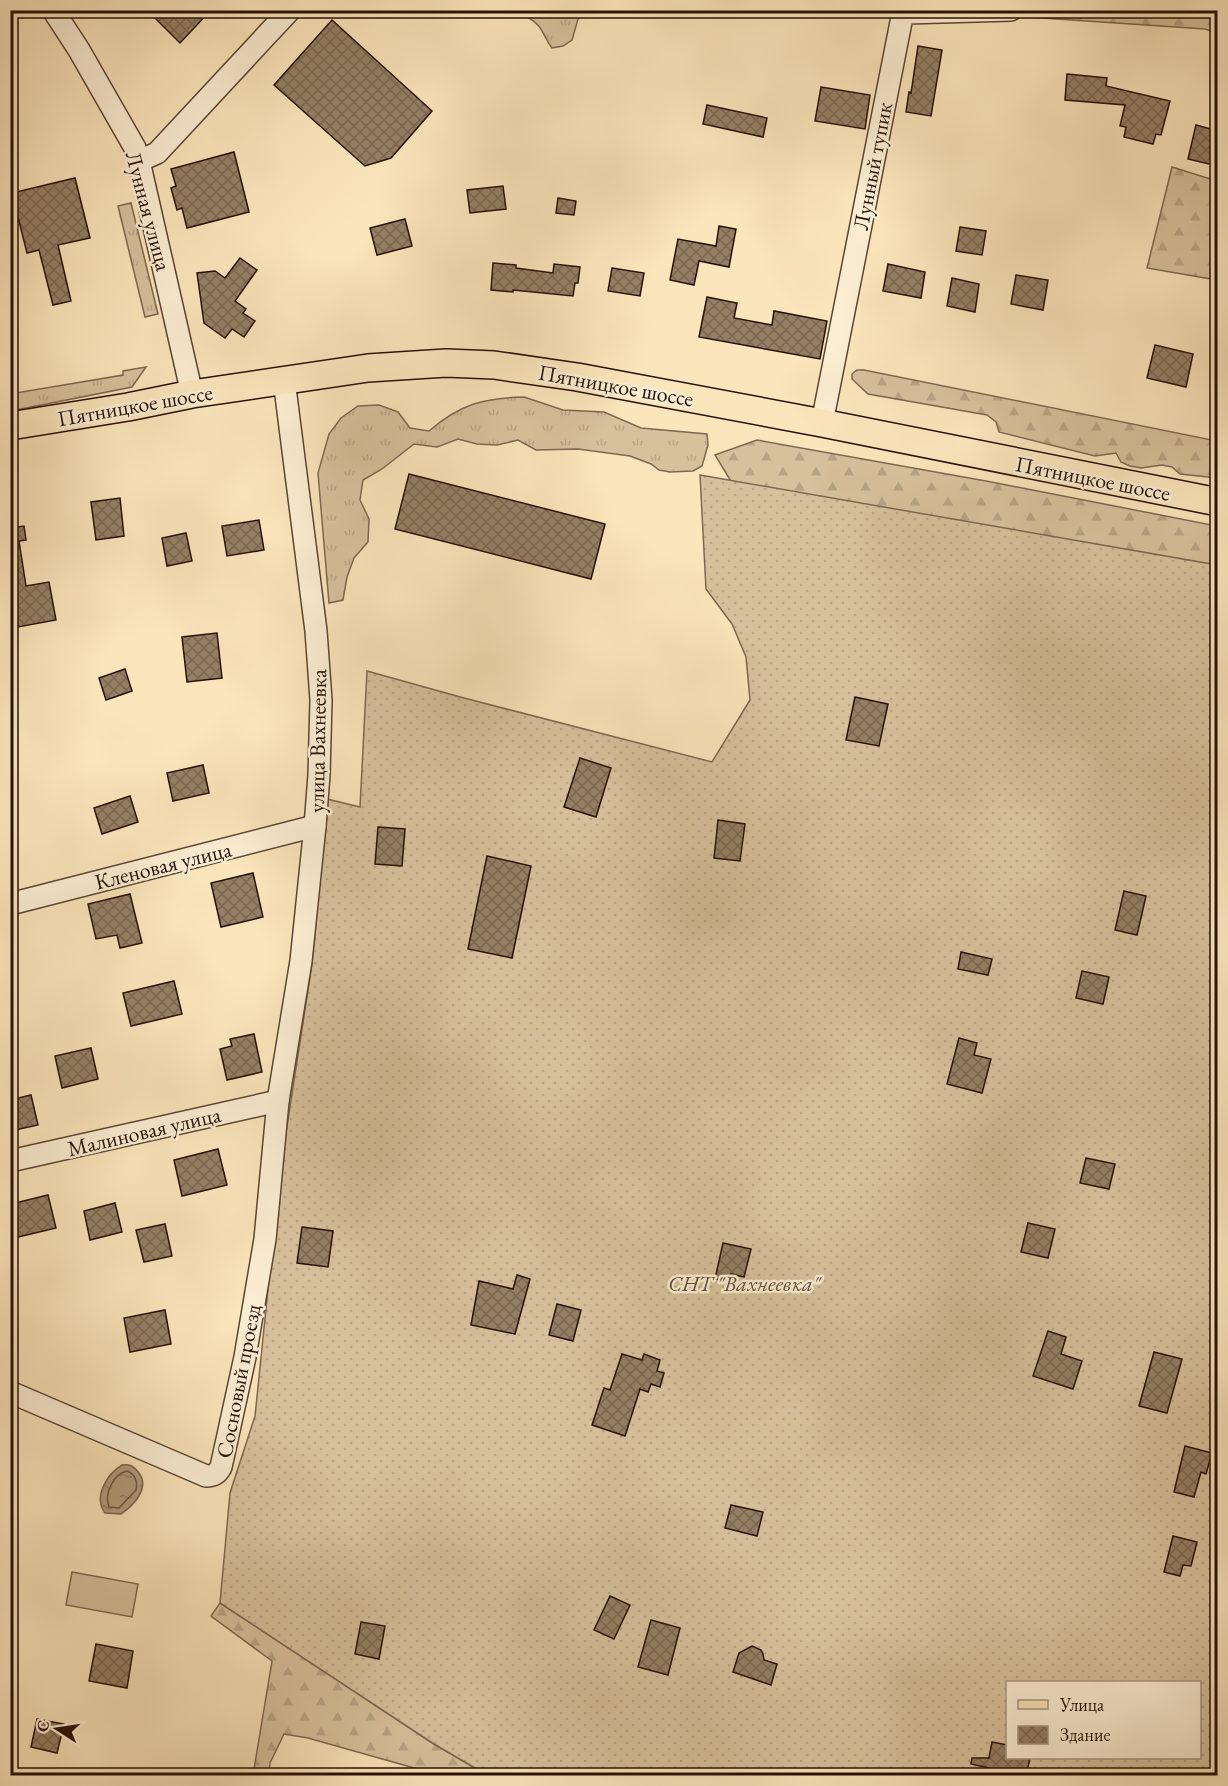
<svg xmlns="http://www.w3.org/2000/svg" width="1228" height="1786" viewBox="0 0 1228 1786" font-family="'EB Garamond',serif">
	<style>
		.grass { fill: url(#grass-tufts); stroke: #7e6851; stroke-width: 1.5 }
		.forest { fill: url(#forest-firs); stroke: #7e6851; stroke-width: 1.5 }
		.park { fill: #d7c19c; stroke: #7e6851; stroke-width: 1.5 }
		.garden { fill: url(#garden-dots); stroke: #7e6851; stroke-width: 1.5; fill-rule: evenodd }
		.water { fill: url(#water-ripples); stroke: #7b654d; stroke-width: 1.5 }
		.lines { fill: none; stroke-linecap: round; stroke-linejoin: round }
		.shore { stroke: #6c5642; stroke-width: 1.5 }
		.building { fill: url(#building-cross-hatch); stroke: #261006; stroke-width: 1.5 }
		.minor-casing { stroke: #5b4533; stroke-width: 24 }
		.major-casing { stroke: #261006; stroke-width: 30 }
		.minor { stroke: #fceed3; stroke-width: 21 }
		.major { stroke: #fbe5bb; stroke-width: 27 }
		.labels { text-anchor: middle; stroke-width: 5; stroke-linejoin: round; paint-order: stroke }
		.street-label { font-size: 22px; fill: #261006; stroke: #fceed3 }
		.park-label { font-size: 22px; font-style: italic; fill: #644e3a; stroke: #fceed3 }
	</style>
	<defs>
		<pattern id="grass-tufts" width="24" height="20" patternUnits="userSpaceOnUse" patternTransform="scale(1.5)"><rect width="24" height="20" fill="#d7c19c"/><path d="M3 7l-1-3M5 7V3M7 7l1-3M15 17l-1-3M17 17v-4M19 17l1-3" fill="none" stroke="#b8a585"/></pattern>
		<pattern id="forest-firs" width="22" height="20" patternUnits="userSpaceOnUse" patternTransform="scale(1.5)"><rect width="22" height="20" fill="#d7c19c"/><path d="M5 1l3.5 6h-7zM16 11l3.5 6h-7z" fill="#b8a585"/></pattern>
		<pattern id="garden-dots" width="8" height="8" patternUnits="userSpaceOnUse" patternTransform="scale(1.5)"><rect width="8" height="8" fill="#d7c19c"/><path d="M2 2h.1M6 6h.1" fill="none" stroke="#b8a585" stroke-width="1.8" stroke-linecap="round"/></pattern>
		<pattern id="water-ripples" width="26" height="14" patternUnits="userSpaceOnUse" patternTransform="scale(1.5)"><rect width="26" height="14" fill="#b39d7d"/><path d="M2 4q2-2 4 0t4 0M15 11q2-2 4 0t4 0" fill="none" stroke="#917f64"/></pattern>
		<pattern id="building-cross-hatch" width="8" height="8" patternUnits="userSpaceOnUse" patternTransform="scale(1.5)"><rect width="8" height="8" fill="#957f64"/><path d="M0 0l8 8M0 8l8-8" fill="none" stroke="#796750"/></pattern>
	</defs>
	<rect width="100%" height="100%" fill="#fbe5bb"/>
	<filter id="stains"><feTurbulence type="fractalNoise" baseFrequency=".00333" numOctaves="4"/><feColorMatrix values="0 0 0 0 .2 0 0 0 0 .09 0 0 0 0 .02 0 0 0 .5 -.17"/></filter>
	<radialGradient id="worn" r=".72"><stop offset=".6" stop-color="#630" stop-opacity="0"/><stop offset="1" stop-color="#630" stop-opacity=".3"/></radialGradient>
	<g class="grass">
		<path d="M 515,11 L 584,11 L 578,19 L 572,40 L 563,46 L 552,48 C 547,42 546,37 542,31 C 537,21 525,15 515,11 Z"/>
		<polygon points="131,203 158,314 145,317 118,206"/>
		<polygon points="146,367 132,387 11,411 11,391 15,389 16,393 123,375 123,371"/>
		<path d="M 524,397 L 563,410 L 604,412 L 641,428 L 707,434 L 708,445 L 702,466 L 693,471 L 670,472 L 659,470 L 651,464 L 630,456 L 578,449 L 536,450 L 518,440 L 497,445 L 477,444 L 458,439 L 437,447 L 414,444 L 382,469 L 363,480 L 360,500 L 369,519 L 368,542 L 354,558 L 347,577 L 343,600 L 329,603 L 318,473 L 329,434 L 341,418 L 358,406 L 379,405 L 398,412 L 410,428 L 429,431 C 460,404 484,398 524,397 Z"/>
	</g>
	<g class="forest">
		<polygon points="936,11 1217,11 1217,33 1205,29"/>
		<polygon points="1172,167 1217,181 1217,280 1147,268"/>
		<polygon points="857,370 864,370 1217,441 1217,478 1180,474 1172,467 1162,465 1141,468 1130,466 1121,462 1116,453 1095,456 999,432 996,422 987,415 868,394 852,379 852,374"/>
		<polygon points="757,440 986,481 1217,526 1217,577 732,483 715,455"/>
		<polygon points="220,1603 434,1744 487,1775 439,1775 308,1738 284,1734 270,1763 269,1775 253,1775 272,1661 211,1616"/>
	</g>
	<polygon class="park" points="72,1572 138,1584 132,1617 66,1605"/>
	<path class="garden" d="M 700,475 L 1217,565 L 1217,1775 L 487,1775 L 434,1744 L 220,1603 L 230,1493 L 255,1416 L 280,1172 L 312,964 L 327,799 L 360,807 L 367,671 L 464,698 L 712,762 L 750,700 L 746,657 L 732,624 L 706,589 ZM 1008,1682 L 1200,1682 L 1200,1758 L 1008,1758 Z"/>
	<path class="water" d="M 122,1465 C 130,1464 134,1466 139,1473 C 150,1488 134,1505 121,1514 L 105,1513 C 93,1497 107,1474 122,1465 Z"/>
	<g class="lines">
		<path class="shore" d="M 127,1471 C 135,1474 138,1482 136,1490 L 119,1508 L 109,1507 C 104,1494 113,1474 127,1471 Z"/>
	</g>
	<g class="building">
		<polygon points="163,10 211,10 180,43 155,18"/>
		<polygon points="332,20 432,111 391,158 365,166 274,85"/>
		<polygon points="918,46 942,50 931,116 906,112 909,92 911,93"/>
		<polygon points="1067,74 1107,78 1106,86 1170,101 1161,135 1156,134 1153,144 1124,137 1126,127 1120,126 1125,105 1065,100"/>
		<polygon points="821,87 870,95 865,129 815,121"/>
		<polygon points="707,105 767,118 763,137 703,124"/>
		<polygon points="1196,125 1218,131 1218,166 1188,159"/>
		<polygon points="234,152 249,212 187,228 182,208 177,210 171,188 176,186 171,169"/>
		<polygon points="75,178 90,238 58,245 71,301 53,305 39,250 27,253 12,193"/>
		<polygon points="503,186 506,209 470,213 467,190"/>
		<polygon points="558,198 576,201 574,215 556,213"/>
		<polygon points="405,219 412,246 377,255 370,228"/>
		<polygon points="719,226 736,229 729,267 699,261 694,285 670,280 678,239 716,246"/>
		<polygon points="960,227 986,231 982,255 956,251"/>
		<polygon points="240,258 257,270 235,301 246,309 243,313 255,321 244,337 232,329 225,338 204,323 197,273 215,271 225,278"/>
		<polygon points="493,263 516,265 516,268 553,273 554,264 580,267 578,283 575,283 573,296 513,290 513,292 491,290"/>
		<polygon points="888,264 925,272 921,298 883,291"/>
		<polygon points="612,268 644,273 640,296 608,291"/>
		<polygon points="1016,275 1048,280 1043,310 1011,304"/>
		<polygon points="952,278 979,284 975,312 947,306"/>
		<polygon points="707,297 737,303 734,318 772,325 774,311 827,321 820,359 699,337"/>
		<polygon points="1155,345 1193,354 1186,387 1147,378"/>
		<polygon points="409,474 605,524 591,579 395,529"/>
		<polygon points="120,498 124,536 96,540 91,502"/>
		<polygon points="259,520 264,550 227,556 222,526"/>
		<polygon points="24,526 26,540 19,541 26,586 49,582 56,620 18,627 10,589 10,528"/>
		<polygon points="186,533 192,561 167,566 162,538"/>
		<polygon points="217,633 222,678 187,682 182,637"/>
		<polygon points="125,669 132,691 106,700 99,678"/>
		<polygon points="855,697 888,704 879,746 846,740"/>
		<polygon points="580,758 611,768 596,817 564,807"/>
		<polygon points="203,765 209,793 173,801 167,773"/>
		<polygon points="130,796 138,822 102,834 94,808"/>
		<polygon points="718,820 745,824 740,861 714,858"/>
		<polygon points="378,827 405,829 402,866 375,864"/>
		<polygon points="487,856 531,866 512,958 468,949"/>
		<polygon points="253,873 263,917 221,927 211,883"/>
		<polygon points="1124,891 1146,896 1137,935 1115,930"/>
		<polygon points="130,894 142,943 120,948 117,935 96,939 88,904"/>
		<polygon points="961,952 992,959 988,975 958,969"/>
		<polygon points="1082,971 1109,977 1103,1004 1076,998"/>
		<polygon points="174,981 182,1014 131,1026 123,993"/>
		<polygon points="254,1034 262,1072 227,1080 220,1049 232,1046 230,1039"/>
		<polygon points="959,1038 977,1043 974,1055 991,1059 982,1093 947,1084"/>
		<polygon points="91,1048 98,1079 62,1088 55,1056"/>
		<polygon points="31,1095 38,1125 10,1131 10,1100"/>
		<polygon points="218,1149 227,1185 182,1196 174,1160"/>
		<polygon points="1086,1158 1115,1164 1109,1189 1080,1183"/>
		<polygon points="48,1195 56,1228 18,1237 11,1204"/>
		<polygon points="115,1203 122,1232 90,1240 84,1211"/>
		<polygon points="1028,1223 1055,1229 1048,1258 1021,1252"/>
		<polygon points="165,1224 172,1256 144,1262 136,1230"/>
		<polygon points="302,1227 333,1231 328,1267 297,1263"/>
		<polygon points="723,1243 751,1249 744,1277 731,1274 729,1282 715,1279"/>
		<polygon points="517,1275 530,1279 515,1334 471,1325 479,1281 513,1289"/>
		<polygon points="557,1304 581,1310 573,1341 549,1335"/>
		<polygon points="165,1310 171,1344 130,1352 124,1318"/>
		<polygon points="1048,1331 1066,1337 1061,1354 1082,1361 1073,1389 1033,1376"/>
		<polygon points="1154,1352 1182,1359 1167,1413 1139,1406"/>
		<polygon points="622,1354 642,1360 644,1354 660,1360 657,1371 664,1373 660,1387 651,1384 648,1392 640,1389 625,1436 592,1425 604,1388 610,1390"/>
		<polygon points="1185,1446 1212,1453 1206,1474 1201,1472 1194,1497 1174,1492"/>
		<polygon points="731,1505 763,1512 757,1536 725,1528"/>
		<polygon points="1173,1536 1197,1542 1191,1566 1183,1565 1180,1576 1164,1572"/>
		<polygon points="610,1596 630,1605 614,1639 594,1630"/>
		<polygon points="651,1620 680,1628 668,1675 638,1667"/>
		<polygon points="361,1622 385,1626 379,1659 355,1654"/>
		<polygon points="96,1644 133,1651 127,1688 89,1681"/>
		<polygon points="752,1646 761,1650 763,1654 764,1660 777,1664 771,1685 733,1672 739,1653"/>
		<polygon points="37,1719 64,1724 57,1753 31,1747"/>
		<polygon points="992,1742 1008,1745 1008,1758 1030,1758 1026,1776 996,1776 998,1770 971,1764 972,1758 989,1758"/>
	</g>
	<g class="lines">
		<defs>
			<g id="minor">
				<polyline points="53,10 79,50 135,148 139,161 192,394"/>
				<polyline points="139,161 157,153 290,10"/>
				<polyline points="822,423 902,17 907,13 1011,10"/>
				<polyline points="10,904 315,826"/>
				<polyline points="10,1161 278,1101"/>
				<path d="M 10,1392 L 206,1476 C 214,1476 217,1474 221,1467 L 245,1357 L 265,1239 L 278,1101 L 301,961 L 315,826 L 319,775 L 321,700 L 316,631 L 284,380"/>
			</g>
			<polyline id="major" points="10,426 128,407 192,394 368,368 446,363 494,365 577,377 822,423 1218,502"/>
		</defs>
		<use href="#minor" class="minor-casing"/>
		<use href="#major" class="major-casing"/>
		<use href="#minor" class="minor"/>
		<use href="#major" class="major"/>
	</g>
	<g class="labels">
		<g class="street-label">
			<text transform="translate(872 166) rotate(-79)" y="8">Лунный тупик</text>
			<text transform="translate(149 211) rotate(75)" y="8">Лунная улица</text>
			<text transform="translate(616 385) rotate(10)" y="8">Пятницкое шоссе</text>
			<text transform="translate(135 405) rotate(-10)" y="8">Пятницкое шоссе</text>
			<text transform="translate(1093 478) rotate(11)" y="8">Пятницкое шоссе</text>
			<text transform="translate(317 741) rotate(-89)" y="8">улица Вахнеевка</text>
			<text transform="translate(163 865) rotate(-14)" y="8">Кленовая улица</text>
			<text transform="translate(144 1131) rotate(-13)" y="8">Малиновая улица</text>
			<text transform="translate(238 1381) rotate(-79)" y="8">Сосновый проезд</text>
		</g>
		<g class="park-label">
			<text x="744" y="1291">СНТ "Вахнеевка"</text>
		</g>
	</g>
	<rect width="1228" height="1786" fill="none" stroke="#fbe5bb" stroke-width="36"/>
	<rect x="12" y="12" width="1204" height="1762" fill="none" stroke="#261006" stroke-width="3"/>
	<rect x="18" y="18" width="1192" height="1750" fill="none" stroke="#261006" stroke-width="1.5"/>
	<rect x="1006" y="1681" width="195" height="78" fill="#fceed3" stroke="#a69581" stroke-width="1.5"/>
	<rect x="1018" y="1700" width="30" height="9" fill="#fbe5bb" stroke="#a69581" stroke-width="1.5"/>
	<text x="1060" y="1711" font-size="18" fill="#261006">Улица</text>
	<rect x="1018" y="1726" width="30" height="18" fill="url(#building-cross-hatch)" stroke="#a69581" stroke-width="1.5"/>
	<text x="1060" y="1741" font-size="18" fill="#261006">Здание</text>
	<g transform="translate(57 1729) rotate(282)" stroke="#fceed3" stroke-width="4.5" paint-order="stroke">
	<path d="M0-4.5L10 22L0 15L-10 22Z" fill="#261006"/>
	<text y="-9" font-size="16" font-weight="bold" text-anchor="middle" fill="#261006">С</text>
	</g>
	<rect width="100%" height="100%" filter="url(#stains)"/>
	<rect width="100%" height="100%" fill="url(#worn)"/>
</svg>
